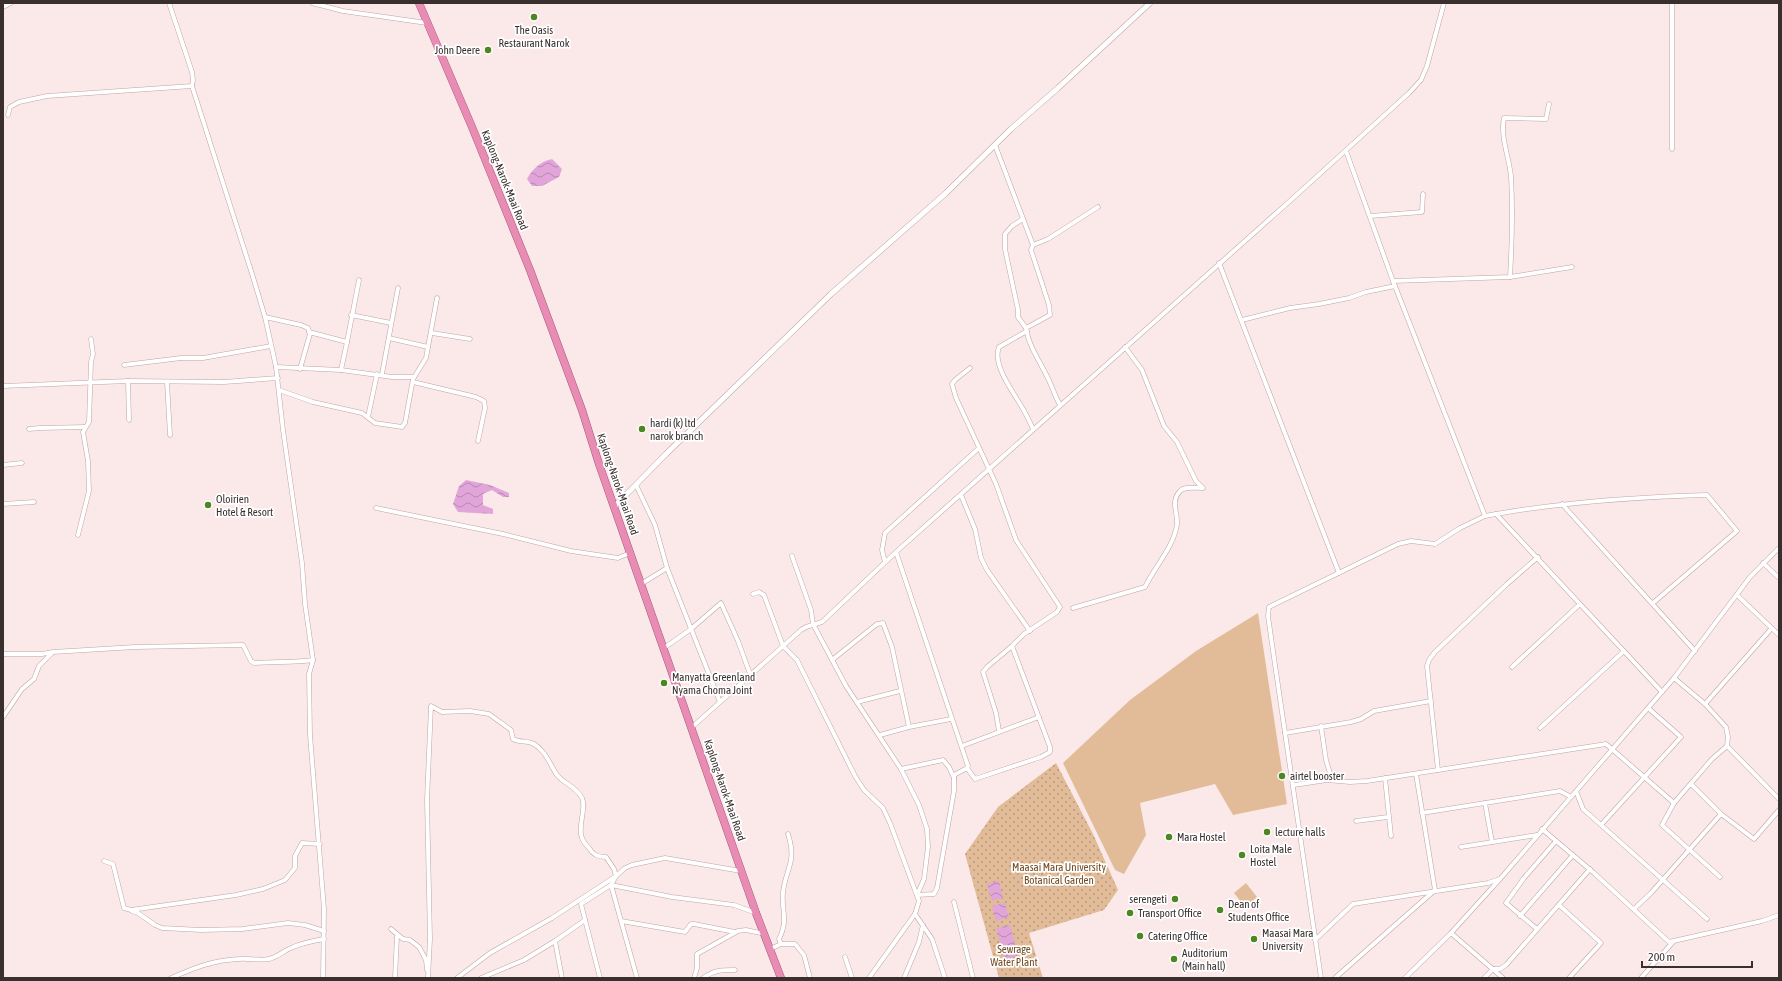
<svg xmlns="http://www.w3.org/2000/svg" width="1782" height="981" viewBox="0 0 1782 981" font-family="'Asap Condensed',sans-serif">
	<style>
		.green { fill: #e2bc98 }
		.park { fill: url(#park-dots) }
		.water { fill: url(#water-waves) }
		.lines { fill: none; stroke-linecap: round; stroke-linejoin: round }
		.minor-casing { stroke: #c0a3a3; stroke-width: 5 }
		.tertiary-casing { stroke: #c0a3a3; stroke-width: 6 }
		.trunk-casing { stroke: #a8597a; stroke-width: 8 }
		.minor { stroke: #fff; stroke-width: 4 }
		.tertiary { stroke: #fff; stroke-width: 5 }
		.trunk { stroke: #e88cb4; stroke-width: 7 }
		.poi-dot { fill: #4d8622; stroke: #fff; stroke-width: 1.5 }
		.labels { text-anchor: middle; stroke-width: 3.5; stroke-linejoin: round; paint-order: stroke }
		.poi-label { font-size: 11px; fill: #3a2f2f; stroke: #fff; text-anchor: start }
		.street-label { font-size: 11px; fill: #3a2f2f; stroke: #fff }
		.park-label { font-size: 11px; fill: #714a20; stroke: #fff }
	</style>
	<defs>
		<pattern id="park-dots" width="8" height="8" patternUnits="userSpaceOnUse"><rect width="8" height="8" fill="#e2bc98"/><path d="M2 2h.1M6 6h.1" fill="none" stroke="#b8997c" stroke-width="1.8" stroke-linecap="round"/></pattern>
		<pattern id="water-waves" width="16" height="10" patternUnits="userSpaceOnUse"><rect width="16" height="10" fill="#e2a5da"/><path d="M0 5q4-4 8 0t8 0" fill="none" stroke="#b887b1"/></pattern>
	</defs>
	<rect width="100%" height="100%" fill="#fbe9e9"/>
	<g class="green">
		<polygon points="1258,613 1287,804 1233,815 1215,784 1140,803 1146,835 1124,874 1115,870 1063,763 1130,700 1196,651"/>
		<polygon points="1246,883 1257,897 1245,907 1234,893"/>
	</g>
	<polygon class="park" points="1056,763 1093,834 1118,890 1104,910 1029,933 1043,978 999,978 965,854 998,807"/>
	<g class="water">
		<path d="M 552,159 L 562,169 L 559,177 L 542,186 L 532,186 L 527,179 C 533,168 540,162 552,159 Z"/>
		<polygon points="466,480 490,485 509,493 509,497 503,497 492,490 483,494 483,505 493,509 493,514 458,512 453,504 459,486"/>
		<polygon points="999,881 1003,898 992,901 987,884"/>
		<polygon points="1005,903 1009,917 996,921 992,906"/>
		<polygon points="1010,925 1018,956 1005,959 996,928"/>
	</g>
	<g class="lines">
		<defs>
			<g id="minor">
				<polyline points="312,3 343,11 427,23"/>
				<polyline points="3,7 11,3"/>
				<polyline points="192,86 253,277 265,317 276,367 283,430 302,563 305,604 313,660 309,674 310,735 324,909 323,978"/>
				<polyline points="8,115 10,107 19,102 47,96 192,86 193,80 192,72 169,3"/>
				<path d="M 995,145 L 1033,245 L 1031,250 L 1049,305 L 1050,315 L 1026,328 C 1029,349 1043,365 1051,385 C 1054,392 1056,398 1060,405"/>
				<polyline points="1672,149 1672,3"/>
				<polyline points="1346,151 1393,281 1485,516"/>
				<polyline points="1370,216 1422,212 1423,194"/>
				<polyline points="1023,219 1012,226 1005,234 1005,249 1018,310 1018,317 1026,328"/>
				<polyline points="1033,245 1048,239 1098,207"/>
				<polyline points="1219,263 1339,573"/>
				<path d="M 1510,277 C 1512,243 1513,210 1511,176 C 1509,157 1500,136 1504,118 L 1546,119 L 1549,104"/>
				<polyline points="1393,281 1510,277 1572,267"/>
				<polyline points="351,315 391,323"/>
				<polyline points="265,317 301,325 308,328 310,334 300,369"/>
				<polyline points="1242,320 1290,308 1319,304 1349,298 1366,292 1395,286"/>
				<path d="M 1027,331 L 999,347 C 992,364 1012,390 1020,404 C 1025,412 1029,420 1033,429"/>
				<polyline points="309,332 347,342 359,280"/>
				<polyline points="432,333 470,339"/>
				<polyline points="389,338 428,347"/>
				<polyline points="124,365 181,358 203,358 271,346"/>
				<polyline points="276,367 341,370 392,377 414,377"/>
				<polyline points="970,368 955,380 952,384 956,398 996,484 1016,540 1060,607 1057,612 1024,634 1012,646 987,667 983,672 996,713 999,731"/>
				<polyline points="341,370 347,342"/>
				<polyline points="382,374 398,288"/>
				<polyline points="128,381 129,420"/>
				<polyline points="167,382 170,435"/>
				<polyline points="413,382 476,397 484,401 485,408 478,441"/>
				<polyline points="3,386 128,381 224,382 278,378"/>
				<polyline points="279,390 313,402 362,413 375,423 402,427 405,423 413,379 426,358 437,298"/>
				<polyline points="368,417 377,374"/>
				<polyline points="29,429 40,428 85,427"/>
				<polyline points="3,465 22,463"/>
				<polyline points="636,485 655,525 667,568 720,702"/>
				<polyline points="961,495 975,529 981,558 987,570 1030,631"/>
				<polyline points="3,504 34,502"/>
				<polyline points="1562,504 1695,651"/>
				<polyline points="376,508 503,534 571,551 618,558 630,553"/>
				<path d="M 1496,514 C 1566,502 1636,497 1707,495 L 1737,531 L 1653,603"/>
				<polyline points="78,535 89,491 88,461 83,432 89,422 91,362 93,354 91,339"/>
				<polyline points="792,556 811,610 813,624 846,686 901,769 919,805 927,829 928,847 924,879 917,895 934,894 937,888 954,791 954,775 967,768 968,766 896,552"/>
				<polyline points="885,562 882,550 885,533 979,448"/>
				<polyline points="1763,563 1779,578"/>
				<polyline points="641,584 667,568"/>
				<polyline points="753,594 759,592 764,595 783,646 797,660 855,776 864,790 883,808 890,823 919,901 915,914 869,978"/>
				<polyline points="1737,595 1779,635"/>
				<path d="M 1073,608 L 1145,587 C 1155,566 1174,547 1177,524 C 1178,512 1170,502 1180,491 C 1185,486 1196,488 1203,488 L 1196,481 L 1177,442 L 1164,426 L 1142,370 L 1125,347"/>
				<polyline points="664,648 691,629 721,603 738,641 750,674"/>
				<path d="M 3,654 L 42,654 L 53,652 L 135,647 L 243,645 L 251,661 L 254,663 C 274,661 294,663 313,660"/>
				<polyline points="832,660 877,624 883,623 892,647 909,727"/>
				<polyline points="1512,667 1580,604"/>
				<polyline points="1674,678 1705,704 1726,727 1728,737 1727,746 1712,759 1674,803 1662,825 1720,877"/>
				<polyline points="857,702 900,691"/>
				<polyline points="1705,704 1771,629"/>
				<polyline points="3,717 22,689 34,679 39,666 52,653"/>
				<polyline points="1321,726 1326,760 1332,780"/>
				<polyline points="691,728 801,630 806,627 822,622 896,552 1291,200 1409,93 1421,80 1427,66 1444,3"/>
				<polyline points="1540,728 1624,651"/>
				<polyline points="1285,733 1351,722 1361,719 1374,711 1431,701"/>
				<polyline points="880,735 909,727 951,719"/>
				<polyline points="962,746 1039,717"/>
				<polyline points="1727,746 1779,799"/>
				<polyline points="967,768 975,779 1041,757 1050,752 1050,747 1012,646"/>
				<polyline points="901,769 943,760 949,767 954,778"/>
				<polyline points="1438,770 1427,666 1429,660 1435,652 1507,584 1538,557"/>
				<polyline points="1385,778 1391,836"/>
				<polyline points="1294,785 1327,780 1350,782 1367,781 1606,744 1674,803"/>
				<polyline points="1692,785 1721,814 1754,839 1779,810"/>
				<polyline points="1576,791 1583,809 1707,919"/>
				<polyline points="1485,803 1492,842"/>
				<polyline points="1422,813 1560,791 1571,797"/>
				<polyline points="1356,821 1388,817"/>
				<polyline points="1601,825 1681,737 1648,708"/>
				<polyline points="1542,829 1594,873 1669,942 1762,921 1779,915"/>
				<polyline points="1461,847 1537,835"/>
				<polyline points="104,861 113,864 124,908 131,910 236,895 263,889 285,880 295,868 295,856 302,843 320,844"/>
				<polyline points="611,885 672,897 734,905 756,913"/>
				<polyline points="611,885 637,978"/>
				<polyline points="954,902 973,978"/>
				<polyline points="1559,905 1601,943 1569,978"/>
				<polyline points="1634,909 1651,893 1721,814"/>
				<polyline points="132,911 138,913 155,925 162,928 201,930 242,929 288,923 305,925 324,931"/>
				<polyline points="915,914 932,939 945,978"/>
				<polyline points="1520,916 1573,855"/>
				<polyline points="621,921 685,932 691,924 694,924 735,932"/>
				<polyline points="391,929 403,939 410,940 419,947 426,960 427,970"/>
				<polyline points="1537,929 1506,903 1524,878 1556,841"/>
				<polyline points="1451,933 1503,978"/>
				<polyline points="1315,940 1353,904 1488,883 1500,879"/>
				<path d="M 781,944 L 779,939 C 789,919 781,911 783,892 C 786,868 797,862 788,834"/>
				<polyline points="770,949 781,944 795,944 804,955 810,978"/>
				<polyline points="845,957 852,978"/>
				<path d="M 171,978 C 194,968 213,960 239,959 C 249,958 259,961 269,959 C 278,957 283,951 291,948 C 301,943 313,941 324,939"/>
				<polyline points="395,978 397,936"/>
				<path d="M 428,978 L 430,939 L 427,800 L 431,706 L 442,712 L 470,711 L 489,714 L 511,730 L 513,739 C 520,743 527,740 534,744 C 546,751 550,765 557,775 C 564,784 576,786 582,798 C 587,809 577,826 582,838 C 583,841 586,845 589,848 C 593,855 598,857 606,857 L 614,869 L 616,876 L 552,918 L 490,953 L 457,978"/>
				<polyline points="481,978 524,960 555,941"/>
				<polyline points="562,978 555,941 585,920"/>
				<polyline points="600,978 581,904 611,885 616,876 625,868 632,865 665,858 741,871"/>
				<polyline points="694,978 697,968 697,954 738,931 746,930 765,934"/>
				<path d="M 703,978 C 714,970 722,970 735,970"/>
				<polyline points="904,978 919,942 923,925"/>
				<polyline points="1321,978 1273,651 1268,616 1269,607 1398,544 1411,541 1435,544 1460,528 1485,516 1496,514 1662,692"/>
				<polyline points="1335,978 1435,890 1416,774"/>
				<polyline points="1405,978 1451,933 1500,879 1674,678 1750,577 1779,548"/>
				<polyline points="1484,978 1493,969 1500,969 1506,965 1590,869"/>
				<polyline points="1641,978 1673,942"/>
			</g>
			<polyline id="tertiary" points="614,507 666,454 831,294 946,193 1011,129 1058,88 1150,3"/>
			<polyline id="trunk" points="419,3 472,127 530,270 582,410 599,464 756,913 781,978"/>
		</defs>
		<use href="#minor" class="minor-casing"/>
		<use href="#tertiary" class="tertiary-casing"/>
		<use href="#trunk" class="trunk-casing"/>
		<use href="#minor" class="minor"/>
		<use href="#tertiary" class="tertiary"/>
		<use href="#trunk" class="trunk"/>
	</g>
	<g class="poi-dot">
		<circle cx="534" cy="17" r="4"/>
		<circle cx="488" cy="50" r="4"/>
		<circle cx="642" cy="429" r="4"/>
		<circle cx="208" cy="505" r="4"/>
		<circle cx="664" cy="683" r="4"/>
		<circle cx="1282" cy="776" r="4"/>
		<circle cx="1267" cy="832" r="4"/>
		<circle cx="1169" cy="837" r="4"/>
		<circle cx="1242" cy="855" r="4"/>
		<circle cx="1175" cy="899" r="4"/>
		<circle cx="1220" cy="910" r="4"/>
		<circle cx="1130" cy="913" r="4"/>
		<circle cx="1140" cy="936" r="4"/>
		<circle cx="1254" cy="939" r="4"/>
		<circle cx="1174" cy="959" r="4"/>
	</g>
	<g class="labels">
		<g class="poi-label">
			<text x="534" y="34" text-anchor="middle">The Oasis<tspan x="534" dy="13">Restaurant Narok</tspan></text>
			<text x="480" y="54" text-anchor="end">John Deere</text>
			<text x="650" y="427">hardi (k) ltd<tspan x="650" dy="13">narok branch</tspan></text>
			<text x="216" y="503">Oloirien<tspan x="216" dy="13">Hotel &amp; Resort</tspan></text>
			<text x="672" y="681">Manyatta Greenland<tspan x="672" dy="13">Nyama Choma Joint</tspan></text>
			<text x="1290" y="780">airtel booster</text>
			<text x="1275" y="836">lecture halls</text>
			<text x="1177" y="841">Mara Hostel</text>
			<text x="1250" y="853">Loita Male<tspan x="1250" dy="13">Hostel</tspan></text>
			<text x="1167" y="903" text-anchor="end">serengeti</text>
			<text x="1228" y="908">Dean of<tspan x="1228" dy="13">Students Office</tspan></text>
			<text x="1138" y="917">Transport Office</text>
			<text x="1262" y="937">Maasai Mara<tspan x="1262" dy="13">University</tspan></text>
			<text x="1148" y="940">Catering Office</text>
			<text x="1182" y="957">Auditorium<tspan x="1182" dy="13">(Main hall)</tspan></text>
		</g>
		<g class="street-label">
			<text transform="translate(505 180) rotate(68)" y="4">Kaplong-Narok-Maai Road</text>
			<text transform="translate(618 484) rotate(71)" y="4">Kaplong-Narok-Maai Road</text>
			<text transform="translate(725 790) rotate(71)" y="4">Kaplong-Narok-Maai Road</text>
		</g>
		<g class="park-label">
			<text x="1059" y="871">Maasai Mara University<tspan x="1059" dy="13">Botanical Garden</tspan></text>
			<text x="1014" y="953">Sewrage<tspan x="1014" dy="13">Water Plant</tspan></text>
		</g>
	</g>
	<rect width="1782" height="981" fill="none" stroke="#3a2f2f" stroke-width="8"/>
	<path d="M1642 961v6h110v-6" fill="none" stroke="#3a2f2f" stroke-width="2"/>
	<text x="1648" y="961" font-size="12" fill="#3a2f2f" stroke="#ffffff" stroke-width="3" paint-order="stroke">200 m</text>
</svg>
